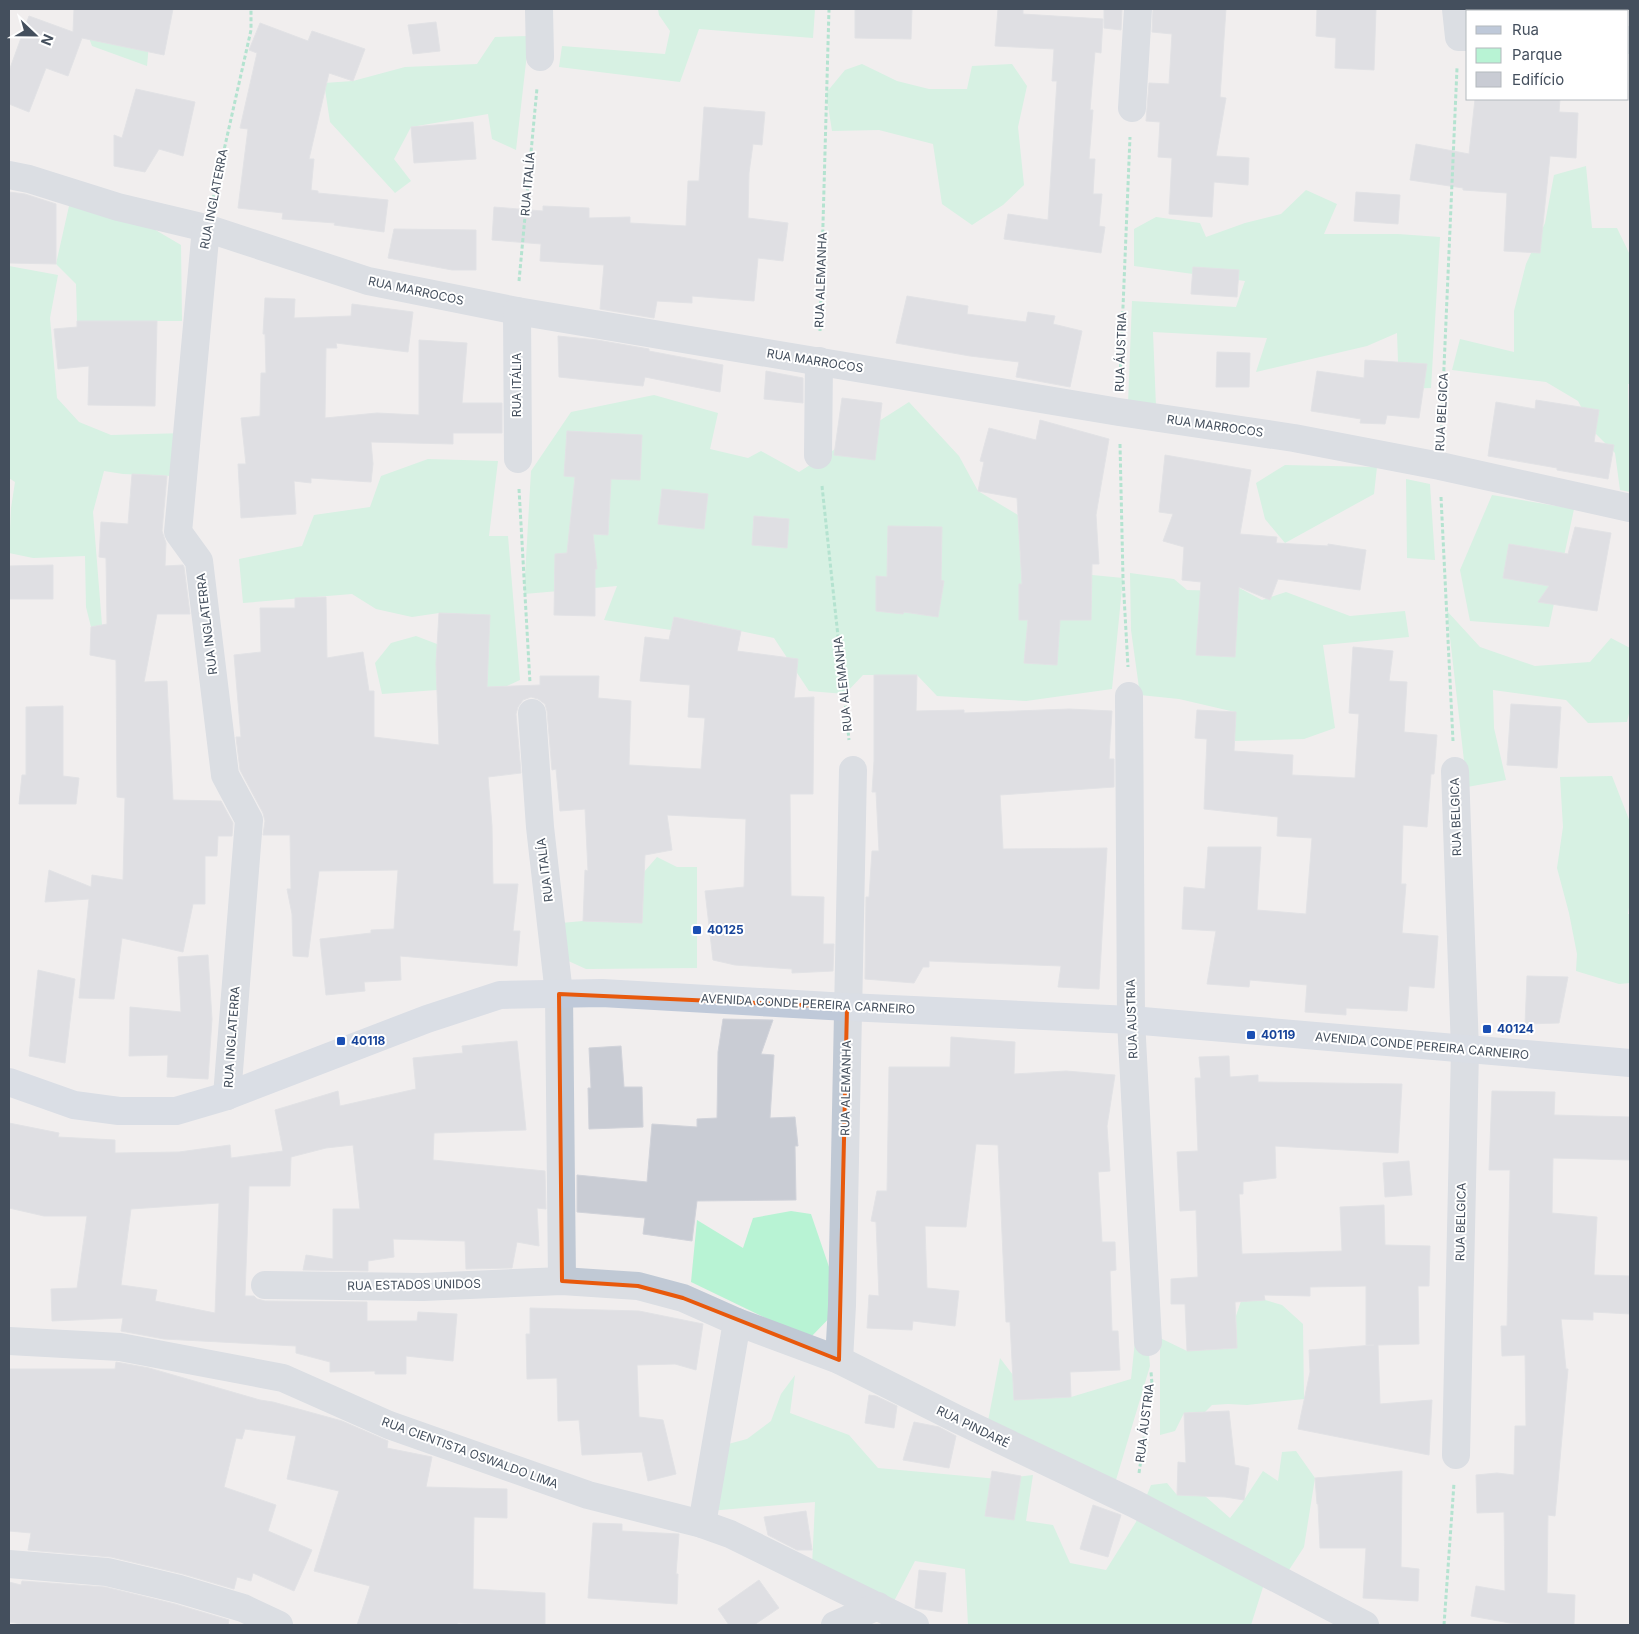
<svg xmlns="http://www.w3.org/2000/svg" width="1639" height="1634" viewBox="0 0 1639 1634" font-family="Inter,sans-serif">
	<style>
		.green { fill: #b8f3d4 }
		.building { fill: #c9ccd4; stroke: #d1d3da; fill-rule: evenodd }
		.lines { fill: none; stroke-linecap: round; stroke-linejoin: round }
		.path { stroke: #6cd4ab; stroke-width: 3; stroke-dasharray: 4 2.5; stroke-linecap: butt }
		.street { stroke: #c0c9d5; stroke-width: 28 }
		.secondary { stroke: #bfc9d9; stroke-width: 28 }
		.marked { fill: none; stroke: #e8590c; stroke-width: 4; stroke-linejoin: round }
		.transit-dot { fill: #1a4fb4; stroke: #fff; stroke-width: 2 }
		.labels { text-anchor: middle; stroke-width: 4; stroke-linejoin: round; paint-order: stroke }
		.street-label { font-size: 12px; fill: #444f5d; stroke: #fff }
		.transit-label { font-size: 12px; font-weight: bold; fill: #164399; stroke: #fff; text-anchor: start }
	</style>
	<rect width="100%" height="100%" fill="#f1eeee"/>
	<g class="green">
		<polygon points="78,9 152,9 147,66 92,46"/>
		<polygon points="658,9 815,9 813,38 699,29 680,82 559,67 562,46 665,54 670,31 659,15"/>
		<polygon points="529,36 516,150 492,139 488,114 411,127 394,159 411,181 395,193 330,122 324,83 353,81 405,67 477,64 495,37"/>
		<polygon points="862,64 897,81 929,89 967,89 972,66 1012,64 1027,86 1018,127 1024,185 1003,205 972,225 942,204 933,144 879,130 832,131 826,93 845,70"/>
		<polygon points="1586,166 1592,228 1617,228 1630,255 1630,384 1628,384 1629,424 1630,425 1630,492 1620,490 1615,453 1595,433 1578,401 1546,382 1452,370 1460,339 1514,352 1514,311 1526,264 1545,223 1554,175"/>
		<polygon points="1306,190 1337,204 1324,234 1398,234 1440,237 1431,388 1399,389 1397,333 1367,346 1256,372 1267,338 1153,332 1156,407 1128,404 1132,301 1236,307 1245,281 1134,266 1134,229 1156,217 1200,223 1206,237 1245,223 1281,214"/>
		<polygon points="69,206 110,212 147,225 181,245 182,321 77,321 76,284 56,264"/>
		<polygon points="9,266 58,275 50,318 57,398 79,422 111,435 186,433 172,476 123,474 104,471 93,512 102,625 91,627 86,607 85,556 33,558 9,553 11,508 15,482 9,478"/>
		<polygon points="654,395 718,413 710,449 748,458 761,451 799,472 909,402 959,456 978,491 1018,515 1021,568 1123,578 1112,689 1026,701 937,696 917,675 863,675 845,694 809,691 774,638 674,617 671,630 604,620 617,586 524,594 531,471 571,412"/>
		<polygon points="428,459 498,461 489,536 508,536 520,680 507,686 437,690 382,694 375,663 391,643 416,636 437,644 488,646 489,616 439,613 412,617 376,609 352,594 243,603 239,559 302,546 314,515 370,507 381,476"/>
		<polygon points="1285,465 1377,467 1374,494 1285,543 1265,519 1256,483"/>
		<polygon points="1406,479 1430,484 1435,560 1407,558"/>
		<polygon points="1492,495 1574,509 1549,627 1470,621 1460,570"/>
		<polygon points="1130,573 1174,579 1187,590 1221,591 1230,583 1262,600 1286,592 1350,616 1405,611 1409,637 1323,645 1335,728 1304,739 1234,741 1235,712 1179,699 1140,695 1131,630"/>
		<polygon points="1447,611 1480,647 1535,666 1590,662 1611,638 1630,648 1630,709 1627,722 1588,723 1566,700 1493,690 1494,728 1506,780 1467,787"/>
		<polygon points="1612,776 1630,822 1630,900 1628,914 1630,914 1630,983 1619,984 1576,971 1577,954 1569,913 1557,868 1563,827 1560,777"/>
		<polygon points="657,857 677,867 697,867 697,968 586,969 564,959 561,923 583,921 642,923 644,872"/>
		<polygon points="791,1211 811,1214 842,1305 809,1339 691,1282 697,1220 743,1248 753,1218"/>
		<polygon points="1265,1300 1282,1305 1303,1324 1304,1399 1247,1405 1228,1404 1212,1405 1205,1412 1184,1413 1175,1431 1160,1435 1160,1338 1187,1351 1237,1348 1236,1316 1241,1301"/>
		<polygon points="1135,1341 1148,1342 1150,1366 1116,1480 988,1421 1000,1358 1013,1375 1014,1400 1071,1397 1131,1379"/>
		<polygon points="795,1375 790,1413 849,1435 878,1468 998,1479 1033,1475 1026,1521 1053,1525 1070,1563 1106,1570 1136,1522 1151,1485 1167,1483 1177,1495 1205,1496 1230,1518 1244,1500 1263,1471 1278,1481 1282,1452 1296,1451 1315,1478 1304,1547 1289,1570 1264,1584 1251,1625 968,1625 965,1569 915,1561 892,1605 812,1567 815,1502 709,1511 717,1447 747,1439 771,1421 781,1394"/>
	</g>
	<g class="building">
		<polygon points="74,9 173,9 164,55 82,38 68,76 46,68 29,112 9,104 9,71 29,16 73,32"/>
		<polygon points="855,9 912,9 911,39 855,38"/>
		<polygon points="998,9 1023,9 1023,14 1103,19 1101,53 1095,52 1090,110 1093,110 1089,159 1095,159 1093,194 1102,194 1099,226 1105,227 1101,253 1004,239 1008,214 1048,220 1057,81 1052,81 1054,49 995,46"/>
		<polygon points="1104,9 1122,9 1121,30 1104,28"/>
		<polygon points="1153,9 1226,9 1220,97 1226,98 1216,156 1249,158 1248,185 1214,182 1212,217 1169,214 1172,158 1158,157 1160,122 1146,121 1149,83 1169,84 1172,34 1152,32"/>
		<polygon points="1317,9 1376,9 1374,70 1335,68 1336,38 1316,36"/>
		<polygon points="436,22 440,51 413,54 408,25"/>
		<polygon points="260,23 308,41 312,31 365,49 353,81 329,73 309,159 314,159 311,190 318,191 318,193 388,200 384,232 334,225 335,223 282,219 283,213 238,208 248,129 240,128 257,53 249,50"/>
		<polygon points="136,89 195,102 183,156 159,149 145,172 114,166 114,135 122,138"/>
		<polygon points="1475,99 1560,99 1559,112 1578,113 1576,158 1550,156 1540,253 1504,251 1507,193 1463,190 1463,188 1410,180 1416,144 1469,154"/>
		<polygon points="704,107 765,112 762,145 753,144 749,173 748,218 788,223 783,261 758,258 754,301 692,296 692,303 657,301 654,318 600,309 604,265 540,261 541,244 492,240 494,207 543,211 543,206 589,208 589,218 630,217 630,223 686,226 688,181 699,181"/>
		<polygon points="473,122 476,159 414,163 411,127"/>
		<polygon points="9,192 25,194 56,204 56,264 9,263"/>
		<polygon points="1356,192 1400,195 1398,224 1354,221"/>
		<polygon points="394,229 476,230 476,270 452,270 388,258"/>
		<polygon points="1193,267 1239,270 1237,297 1191,294"/>
		<polygon points="907,296 968,306 967,314 1026,322 1028,312 1055,316 1053,324 1082,331 1070,387 1016,377 1019,362 970,356 896,343"/>
		<polygon points="265,298 295,299 294,318 351,316 352,304 413,312 408,352 336,343 337,348 326,348 325,418 377,413 419,415 419,340 467,343 462,403 502,403 502,433 453,433 453,444 371,442 373,464 371,482 311,478 311,483 294,481 296,514 241,518 238,464 246,464 241,418 260,416 261,373 266,373 265,334 263,334"/>
		<polygon points="77,321 157,321 155,406 88,405 89,366 58,369 54,329 77,327"/>
		<polygon points="558,336 597,340 649,349 649,351 723,365 720,392 645,377 643,386 559,377"/>
		<polygon points="1217,352 1250,353 1249,387 1216,387"/>
		<polygon points="1365,360 1427,364 1419,418 1387,415 1385,424 1360,423 1361,419 1311,411 1317,371 1364,378"/>
		<polygon points="766,371 803,378 803,403 764,399"/>
		<polygon points="842,398 882,403 875,460 834,455"/>
		<polygon points="1536,400 1599,410 1594,442 1614,445 1608,479 1557,470 1557,468 1488,456 1496,402 1535,409"/>
		<polygon points="1040,420 1109,439 1096,515 1099,564 1092,564 1091,620 1060,620 1057,665 1024,663 1028,620 1019,620 1019,584 1022,584 1017,498 978,491 984,462 980,461 989,428 1036,440"/>
		<polygon points="567,431 642,435 640,480 611,479 608,535 593,534 597,569 595,569 595,616 554,615 555,554 567,553 575,477 564,476"/>
		<polygon points="1165,455 1251,470 1240,534 1277,537 1276,543 1328,546 1328,544 1366,550 1360,590 1278,579 1270,600 1239,587 1235,657 1196,655 1201,582 1182,580 1184,547 1163,541 1173,514 1159,512"/>
		<polygon points="132,474 167,476 162,531 166,543 165,566 183,565 184,567 190,614 157,614 144,682 167,681 173,800 221,801 233,823 232,836 218,836 217,856 205,856 205,904 193,904 183,952 122,938 114,999 79,998 89,899 45,902 49,870 91,887 92,875 123,880 125,798 117,797 116,660 90,655 91,627 107,624 106,558 99,557 101,522 128,524"/>
		<polygon points="662,489 708,494 704,529 658,524"/>
		<polygon points="754,516 789,519 787,548 752,545"/>
		<polygon points="888,526 942,527 941,580 944,581 938,617 904,612 903,614 876,611 876,576 887,577"/>
		<polygon points="1575,527 1611,533 1597,611 1538,602 1549,586 1503,578 1509,544 1568,554"/>
		<polygon points="53,565 53,599 9,599 9,566"/>
		<polygon points="326,597 327,658 363,652 369,691 374,691 374,737 439,745 436,664 439,613 490,615 487,687 540,685 540,676 599,676 598,698 631,701 629,765 701,769 705,718 688,717 690,685 640,681 645,637 669,640 674,617 741,631 737,651 798,659 794,698 814,697 813,794 790,794 791,896 824,897 823,944 834,944 833,971 792,973 792,969 735,965 713,960 705,891 744,887 746,819 667,815 672,850 645,855 642,923 583,921 585,870 588,871 585,809 560,811 556,769 552,770 547,711 545,704 538,699 531,697 523,700 518,707 516,714 521,773 488,777 492,826 493,884 518,884 513,931 520,931 517,966 400,956 401,980 364,982 365,991 326,995 320,939 371,933 371,930 394,929 398,870 319,871 308,957 293,956 292,914 287,889 291,889 290,835 263,835 265,821 263,813 240,770 236,737 241,737 234,655 261,652 260,608 295,608 295,598"/>
		<polygon points="1353,647 1393,651 1389,681 1407,682 1404,732 1437,735 1434,774 1431,774 1427,827 1403,825 1401,884 1406,884 1402,933 1438,936 1434,988 1409,986 1407,1011 1346,1008 1346,1015 1305,1012 1307,985 1250,980 1249,987 1207,984 1216,931 1182,929 1184,887 1205,889 1208,847 1261,847 1257,910 1306,914 1312,838 1277,836 1278,817 1204,809 1207,739 1195,738 1197,710 1236,712 1234,751 1293,755 1292,775 1355,778 1359,714 1349,713"/>
		<polygon points="874,675 917,675 916,711 964,710 964,713 1069,709 1112,711 1109,759 1114,759 1114,787 1000,795 1003,849 1107,848 1099,989 1058,987 1061,966 929,961 929,967 923,967 914,983 865,979 866,897 869,897 872,851 879,851 876,792 872,792 874,761"/>
		<polygon points="1511,704 1561,707 1557,768 1507,765"/>
		<polygon points="63,706 63,776 79,778 76,804 19,804 22,775 26,775 26,707"/>
		<polygon points="208,955 212,1019 208,1079 167,1077 168,1055 129,1056 130,1007 181,1012 178,957"/>
		<polygon points="38,970 75,979 65,1063 29,1056"/>
		<polygon points="1527,976 1568,977 1559,1023 1525,1024"/>
		<polygon points="723,1019 773,1020 761,1054 774,1055 770,1118 795,1117 798,1146 795,1146 796,1200 697,1201 692,1241 643,1234 645,1218 577,1212 577,1175 647,1182 652,1124 697,1127 697,1119 717,1118 718,1052"/>
		<polygon points="951,1037 1015,1042 1014,1074 1066,1071 1115,1075 1107,1126 1110,1171 1098,1172 1102,1242 1115,1242 1116,1270 1110,1271 1112,1331 1118,1331 1120,1370 1070,1372 1071,1397 1014,1400 1010,1322 1006,1322 998,1145 976,1144 966,1227 925,1226 927,1288 959,1291 955,1326 913,1321 912,1330 867,1328 869,1295 879,1296 876,1222 871,1221 877,1191 887,1191 889,1067 950,1067"/>
		<path d="M 517,1041 L 526,1130 L 434,1133 L 433,1160 L 545,1171 L 546,1209 L 537,1208 L 539,1246 L 517,1242 L 512,1268 L 466,1269 L 465,1241 L 393,1239 L 394,1257 L 368,1261 L 368,1271 L 303,1270 L 306,1255 L 333,1259 L 333,1209 L 360,1209 L 353,1145 L 326,1148 L 291,1157 L 290,1186 L 249,1186 L 245,1296 L 254,1296 L 257,1299 L 265,1301 L 367,1302 L 367,1321 L 417,1321 L 418,1312 L 457,1314 L 453,1361 L 406,1356 L 406,1374 L 375,1374 L 375,1371 L 330,1372 L 330,1362 L 296,1353 L 296,1346 L 164,1339 L 121,1331 L 123,1318 L 52,1321 L 51,1289 L 77,1288 L 87,1216 L 44,1216 L 9,1208 L 9,1123 L 59,1133 L 58,1137 L 115,1140 L 115,1153 L 179,1152 L 230,1145 L 231,1158 L 283,1151 L 275,1110 L 338,1091 L 340,1106 L 416,1089 L 413,1058 L 463,1053 L 462,1046 ZM 219,1203 L 215,1313 L 155,1301 L 157,1290 L 121,1285 L 131,1209 Z"/>
		<polygon points="621,1046 624,1087 642,1087 643,1127 589,1129 588,1088 591,1088 589,1048"/>
		<polygon points="1229,1056 1230,1077 1258,1075 1258,1082 1402,1084 1398,1153 1275,1146 1276,1178 1243,1182 1243,1194 1239,1194 1242,1254 1342,1251 1340,1207 1384,1205 1385,1245 1430,1246 1429,1286 1418,1286 1419,1344 1378,1345 1380,1404 1432,1400 1429,1455 1298,1429 1310,1372 1309,1350 1374,1345 1366,1345 1366,1286 1310,1287 1310,1296 1264,1295 1265,1300 1235,1302 1237,1348 1187,1351 1185,1304 1171,1304 1171,1279 1198,1277 1196,1210 1180,1211 1177,1152 1198,1151 1195,1078 1201,1078 1199,1057"/>
		<polygon points="1492,1091 1555,1092 1554,1115 1630,1117 1630,1160 1553,1158 1552,1213 1597,1217 1594,1275 1630,1276 1630,1314 1593,1312 1593,1320 1561,1319 1566,1369 1568,1369 1555,1516 1548,1515 1547,1593 1575,1595 1574,1625 1510,1623 1471,1616 1476,1586 1505,1591 1504,1512 1477,1513 1476,1475 1497,1473 1514,1475 1515,1426 1526,1426 1525,1355 1502,1356 1501,1326 1507,1326 1510,1170 1489,1170"/>
		<polygon points="1409,1161 1412,1195 1385,1197 1383,1163"/>
		<polygon points="530,1308 639,1311 703,1324 696,1370 675,1364 637,1365 639,1417 663,1420 676,1474 648,1481 642,1452 582,1455 579,1420 558,1421 557,1378 527,1379 526,1334 530,1334"/>
		<polygon points="116,1362 149,1368 260,1400 273,1402 342,1421 388,1441 387,1448 432,1457 426,1487 507,1489 507,1518 474,1517 473,1589 545,1593 545,1625 501,1625 458,1623 457,1625 357,1625 370,1586 314,1571 339,1491 287,1479 296,1436 245,1429 242,1439 236,1438 224,1487 276,1505 268,1531 312,1550 294,1591 253,1573 251,1581 237,1577 234,1589 183,1574 111,1557 28,1550 31,1533 9,1531 9,1369 115,1369"/>
		<polygon points="869,1395 876,1396 897,1406 894,1428 865,1423"/>
		<polygon points="1229,1411 1235,1465 1249,1468 1244,1500 1225,1497 1177,1495 1178,1462 1186,1463 1184,1413"/>
		<polygon points="914,1422 939,1427 956,1436 949,1468 903,1460"/>
		<polygon points="992,1471 1021,1476 1014,1520 985,1516"/>
		<polygon points="1402,1471 1401,1567 1419,1569 1418,1601 1363,1598 1366,1548 1320,1548 1318,1504 1317,1504 1315,1478"/>
		<polygon points="1093,1505 1121,1515 1108,1557 1080,1549"/>
		<polygon points="806,1511 812,1550 797,1550 768,1535 764,1517"/>
		<polygon points="593,1523 622,1524 622,1531 679,1534 676,1574 678,1574 677,1604 588,1598"/>
		<polygon points="919,1570 946,1573 942,1612 915,1608"/>
		<polygon points="759,1580 779,1608 754,1625 729,1625 718,1609"/>
		<polygon points="22,1581 105,1587 175,1604 229,1620 228,1625 28,1625 9,1622 9,1582 21,1585"/>
	</g>
	<g class="lines">
		<g class="path">
			<polyline points="213,199 251,30 251,9"/>
			<polyline points="519,281 537,88"/>
			<polyline points="820,331 829,9"/>
			<polyline points="1120,380 1130,137"/>
			<polyline points="1441,436 1457,68"/>
			<polyline points="1120,444 1123,578 1128,667"/>
			<polyline points="822,486 849,740"/>
			<polyline points="519,489 530,683"/>
			<polyline points="1441,497 1453,741"/>
			<polyline points="1139,1473 1152,1384 1151,1372"/>
			<polyline points="1444,1625 1454,1483"/>
		</g>
		<g class="street">
			<polyline points="539,9 540,57"/>
			<polyline points="1456,9 1459,37 1468,37"/>
			<polyline points="1628,40 1630,40"/>
			<polyline points="1132,108 1138,9"/>
			<polyline points="9,175 29,179 118,207 206,228 368,281 517,311 1119,412 1294,438 1440,466 1630,508"/>
			<polyline points="206,228 178,532 199,561 225,775 249,820 227,1096"/>
			<polyline points="517,311 518,459"/>
			<polyline points="818,455 819,361"/>
			<polyline points="1129,696 1131,1020 1148,1342"/>
			<polyline points="532,713 540,827 559,994 562,1281"/>
			<polyline points="1455,771 1465,1050 1456,1455"/>
			<polyline points="265,1285 423,1287 562,1281 638,1286 683,1298 737,1322 839,1360 957,1419 1135,1504 1365,1625"/>
			<polyline points="9,1341 120,1347 283,1378 389,1425 588,1495 702,1524 730,1534 915,1625"/>
			<polyline points="839,1360 842,1305 853,770"/>
			<polyline points="702,1524 737,1322"/>
			<polyline points="9,1564 107,1572 179,1589 243,1608 279,1625"/>
			<polyline points="835,1625 878,1606"/>
		</g>
		<polyline class="secondary" points="9,1082 74,1105 119,1111 176,1111 227,1096 427,1019 500,995 602,993 847,1007 1131,1020 1630,1063"/>
	</g>
	<path d="M0 0H1639V1634H0ZM 559,994 L 847,1007 L 839,1360 L 683,1298 L 638,1286 L 562,1281 Z" fill="#f1eeee" fill-opacity=".55" fill-rule="evenodd"/>
	<path class="marked" d="M 559,994 L 847,1007 L 839,1360 L 683,1298 L 638,1286 L 562,1281 Z"/>
	<g class="transit-dot">
		<rect x="692" y="925" width="10" height="10" rx="2.5"/>
		<rect x="1482" y="1024" width="10" height="10" rx="2.5"/>
		<rect x="1246" y="1030" width="10" height="10" rx="2.5"/>
		<rect x="336" y="1036" width="10" height="10" rx="2.5"/>
	</g>
	<g class="labels">
		<g class="street-label">
			<text transform="translate(528 184) rotate(-85)" y="4">RUA ITALÍA</text>
			<text transform="translate(214 199) rotate(-79)" y="4">RUA INGLATERRA</text>
			<text transform="translate(821 280) rotate(-88)" y="4">RUA ALEMANHA</text>
			<text transform="translate(416 291) rotate(12)" y="4">RUA MARROCOS</text>
			<text transform="translate(1121 352) rotate(-88)" y="4">RUA ÁUSTRIA</text>
			<text transform="translate(815 361) rotate(9)" y="4">RUA MARROCOS</text>
			<text transform="translate(517 385) rotate(-90)" y="4">RUA ITÁLIA</text>
			<text transform="translate(1442 412) rotate(-87)" y="4">RUA BELGICA</text>
			<text transform="translate(1215 426) rotate(8)" y="4">RUA MARROCOS</text>
			<text transform="translate(207 624) rotate(-97)" y="4">RUA INGLATERRA</text>
			<text transform="translate(843 684) rotate(-96)" y="4">RUA ALEMANHA</text>
			<text transform="translate(1456 817) rotate(-92)" y="4">RUA BELGICA</text>
			<text transform="translate(545 870) rotate(-97)" y="4">RUA ITALÍA</text>
			<text transform="translate(808 1004) rotate(3)" y="4">AVENIDA CONDE PEREIRA CARNEIRO</text>
			<text transform="translate(1132 1019) rotate(-92)" y="4">RUA AUSTRIA</text>
			<text transform="translate(232 1037) rotate(-86)" y="4">RUA INGLATERRA</text>
			<text transform="translate(1422 1046) rotate(5)" y="4">AVENIDA CONDE PEREIRA CARNEIRO</text>
			<text transform="translate(846 1088) rotate(-89)" y="4">RUA ALEMANHA</text>
			<text transform="translate(1461 1222) rotate(-89)" y="4">RUA BELGICA</text>
			<text transform="translate(414 1285) rotate(-1)" y="4">RUA ESTADOS UNIDOS</text>
			<text transform="translate(1145 1423) rotate(-83)" y="4">RUA ÁUSTRIA</text>
			<text transform="translate(973 1427) rotate(26)" y="4">RUA PINDARÉ</text>
			<text transform="translate(470 1453) rotate(20)" y="4">RUA CIENTISTA OSWALDO LIMA</text>
		</g>
		<g class="transit-label">
			<text x="707" y="934">40125</text>
			<text x="1497" y="1033">40124</text>
			<text x="1261" y="1039">40119</text>
			<text x="351" y="1045">40118</text>
		</g>
	</g>
	<rect width="1639" height="1634" fill="none" stroke="#444f5d" stroke-width="20"/>
	<rect x="1466" y="10" width="162" height="90" fill="#ffffff" stroke="#b4b9be"/>
	<rect x="1476" y="26" width="25" height="8" fill="#bfc9d9" stroke="#b4b9be"/>
	<text x="1512" y="35" font-size="15" fill="#444f5d">Rua</text>
	<rect x="1476" y="48" width="25" height="15" fill="#b8f3d4" stroke="#b4b9be"/>
	<text x="1512" y="60" font-size="15" fill="#444f5d">Parque</text>
	<rect x="1476" y="72" width="25" height="15" fill="#c9ccd4" stroke="#b4b9be"/>
	<text x="1512" y="85" font-size="15" fill="#444f5d">Edifício</text>
	<g transform="translate(35 35) rotate(112)" stroke="#ffffff" stroke-width="4" paint-order="stroke">
	<path d="M0-4L9 19L0 12L-9 19Z" fill="#444f5d"/>
	<text y="-8" font-size="14" font-weight="bold" text-anchor="middle" fill="#444f5d">N</text>
	</g>
</svg>
